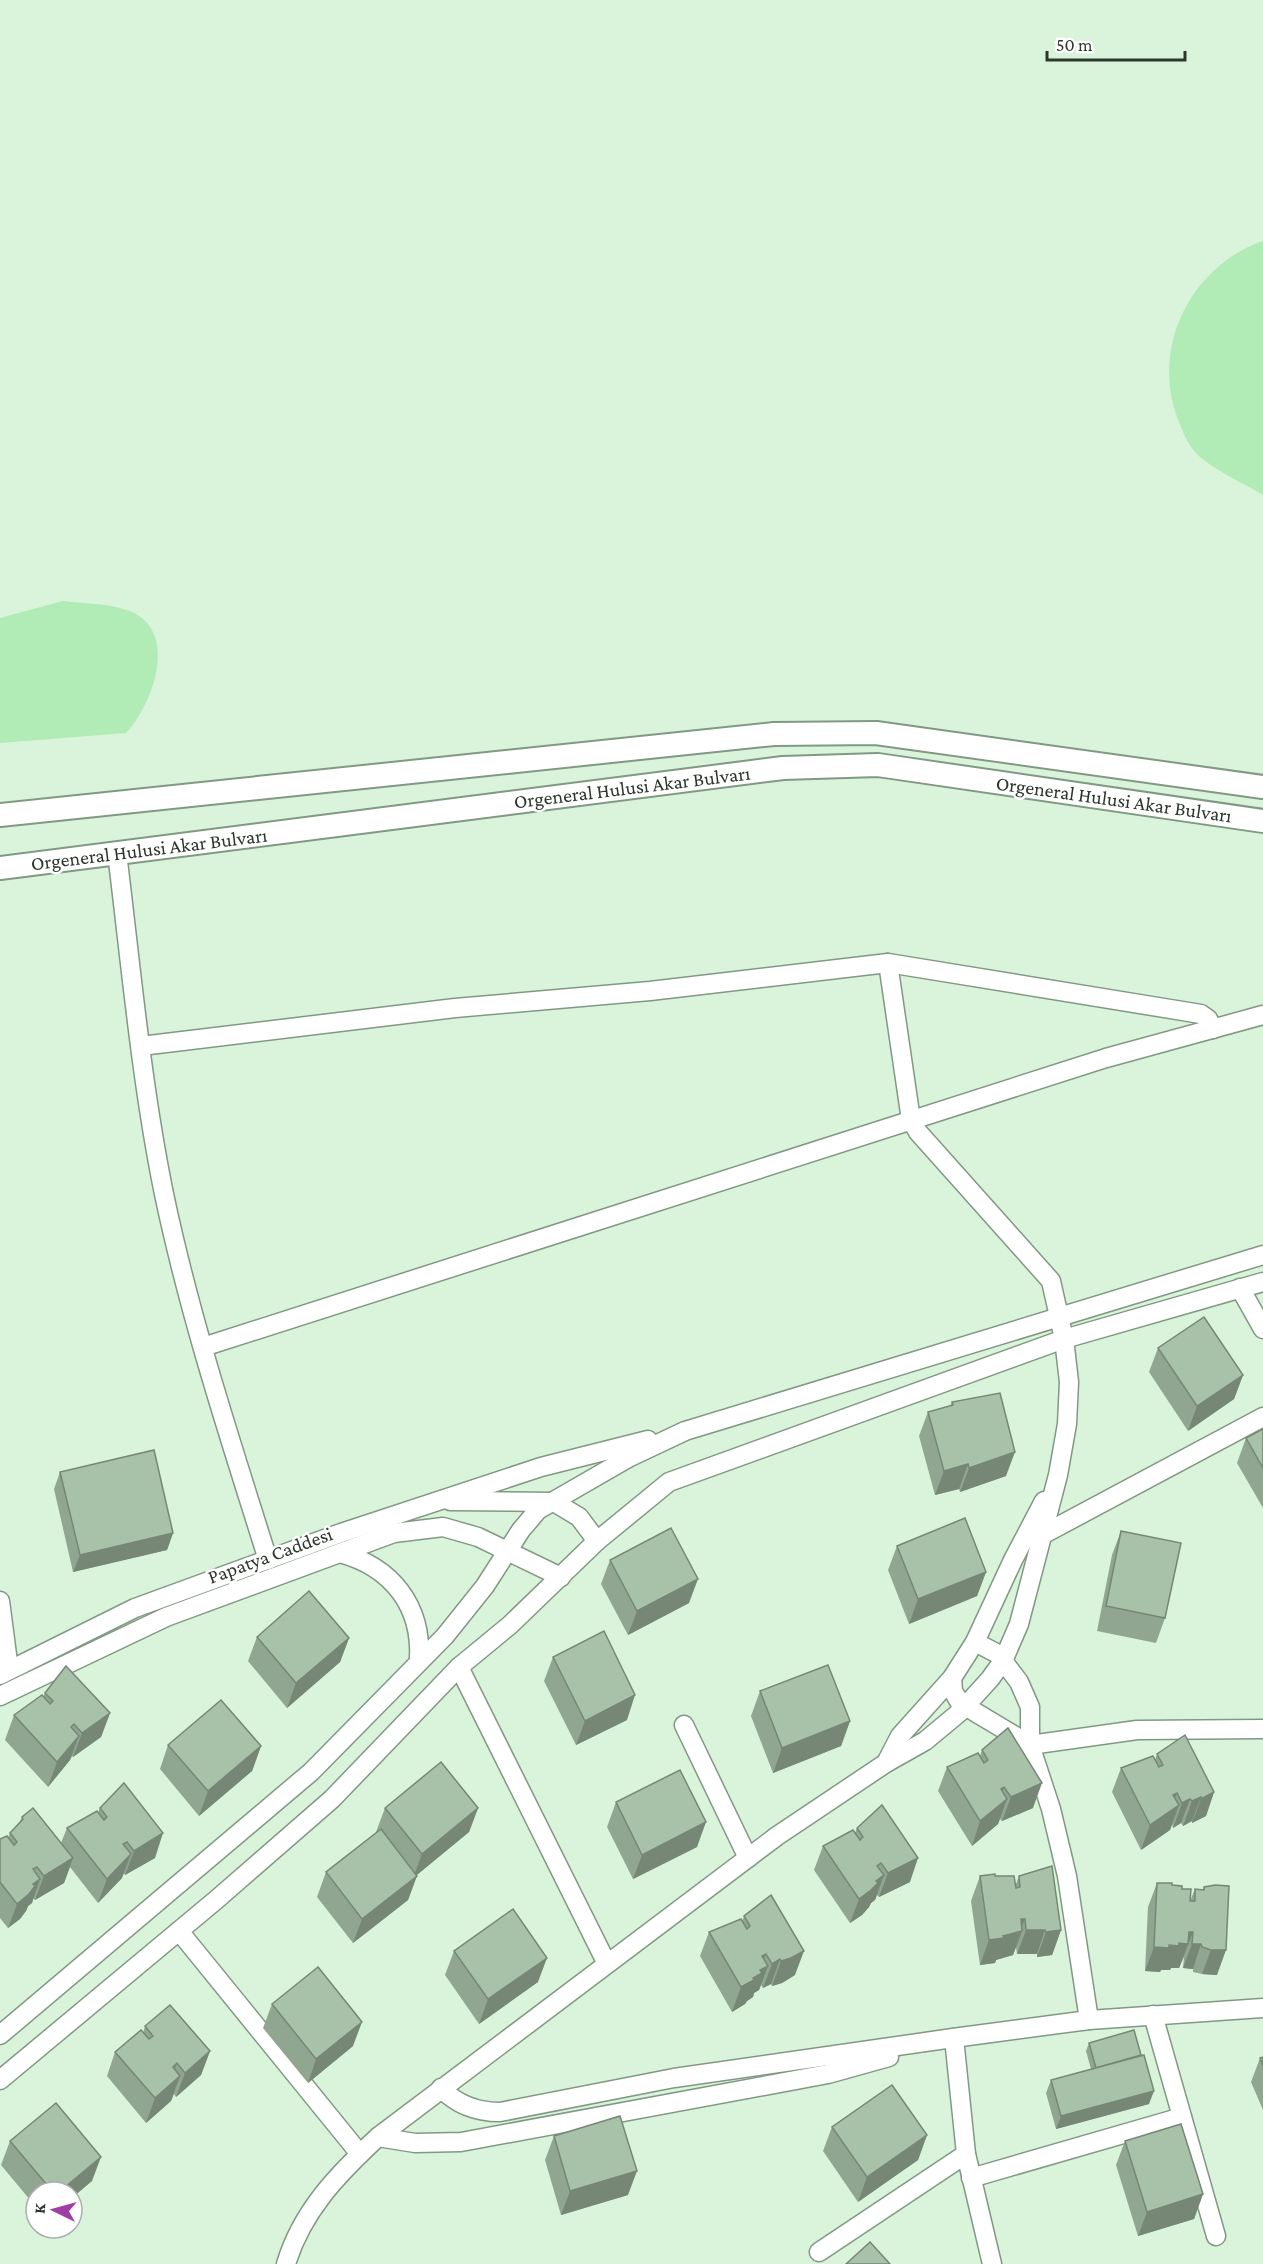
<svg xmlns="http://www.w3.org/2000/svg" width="1263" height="2264" viewBox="0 0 1263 2264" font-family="'Crimson Pro',serif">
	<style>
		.green { fill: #b1ebb5 }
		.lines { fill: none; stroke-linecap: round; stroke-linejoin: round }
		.minor-casing { stroke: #819982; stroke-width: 21 }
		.major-casing { stroke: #819982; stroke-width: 26 }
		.minor { stroke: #fff; stroke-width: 18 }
		.major { stroke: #fff; stroke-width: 22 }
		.wall { fill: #90a691 }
		.shaded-wall { fill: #768776 }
		.building { fill: #a8c1a9; stroke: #768776; stroke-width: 1.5 }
		.labels { text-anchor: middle; stroke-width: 5; stroke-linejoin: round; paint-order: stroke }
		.street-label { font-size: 20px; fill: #2c362d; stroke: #fff }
	</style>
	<rect width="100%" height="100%" fill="#daf4db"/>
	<g class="green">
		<path d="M 1263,241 L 1263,495 C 1243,483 1218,472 1200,457 C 1188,447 1181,428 1176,414 C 1152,343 1193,265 1263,241 Z"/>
		<path d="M 63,601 C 85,604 116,603 136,614 C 178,638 151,707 126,733 L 0,743 L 0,618 Z"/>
	</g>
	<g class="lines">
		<defs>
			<g id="minor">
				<path d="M 117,853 C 131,966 141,1081 164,1194 C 190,1318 230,1439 268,1560"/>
				<polyline points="141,1046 455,1008 650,991 888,963 1201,1014 1208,1019 1213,1029"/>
				<polyline points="1240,1288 1263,1329"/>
				<polyline points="203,1347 1106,1058 1263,1015"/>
				<polyline points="450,1501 554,1502 579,1517 597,1541"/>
				<polyline points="1042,1535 1263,1417"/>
				<path d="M 340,1553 C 392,1567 422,1606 419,1659"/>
				<polyline points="0,1601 9,1670"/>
				<polyline points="975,1642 998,1654 1019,1682 1030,1707 1030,1745 1051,1809 1067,1876 1089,2020"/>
				<polyline points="459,1667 607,1964"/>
				<polyline points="0,1675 135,1608 341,1533 541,1467 648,1440"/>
				<polyline points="952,1678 953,1691 960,1703 1030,1745 1137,1730 1263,1729"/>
				<polyline points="0,1696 166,1617 394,1533 443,1527 478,1537 561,1577"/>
				<polyline points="684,1725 748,1858"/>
				<polyline points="886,1763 900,1736 952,1678 975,1642 1013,1560 1044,1501"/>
				<polyline points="179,1931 360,2154"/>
				<polyline points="1153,2015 1216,2236"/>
				<polyline points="0,2035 311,1772 445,1636 485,1586 521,1530 538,1510 630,1457 685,1431 1263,1255"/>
				<polyline points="954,2038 966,2154 992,2264"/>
				<polyline points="0,2080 216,1900 332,1799 459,1667 510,1625 597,1541 669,1482 1064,1339 1263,1282"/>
				<path d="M 441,2088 C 457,2105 477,2112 500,2112 L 674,2078 L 953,2038 L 1089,2020 L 1263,2008"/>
				<polyline points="378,2137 415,2143 461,2142 828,2074 889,2057"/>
				<polyline points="971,2178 1182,2117"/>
				<polyline points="819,2252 966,2154"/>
				<path d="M 286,2264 C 302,2211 338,2174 378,2137 L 777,1836 L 886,1763 L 925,1741 L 960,1712 L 990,1679 L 1003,1661 L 1019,1624 L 1058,1475 L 1067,1424 L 1069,1382 L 1064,1339 L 1051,1281 L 918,1132 L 911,1120 L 888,963"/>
			</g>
			<g id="major">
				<polyline points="0,815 774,734 876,733 1263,787"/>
				<polyline points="0,868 783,768 878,765 1263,821"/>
			</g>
		</defs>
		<use href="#minor" class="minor-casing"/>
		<use href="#major" class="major-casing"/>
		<use href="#minor" class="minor"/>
		<use href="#major" class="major"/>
	</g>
	<g class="wall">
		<polygon points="1158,1348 1243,1375 1234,1399 1188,1431 1149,1372"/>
		<polygon points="952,1402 1006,1476 960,1492 959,1489 935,1495 919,1436 928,1412 950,1406"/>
		<polygon points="1263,1429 1263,1508 1237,1463 1246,1438"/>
		<polygon points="60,1472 173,1533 167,1550 73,1572 54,1489"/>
		<polygon points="1121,1531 1165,1618 1156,1643 1097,1631 1112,1555"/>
		<polygon points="897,1546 986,1572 977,1596 909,1624 888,1570"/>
		<polygon points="610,1560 689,1603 628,1635 601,1584"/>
		<polygon points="257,1637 349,1638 340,1662 287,1708 248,1661"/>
		<polygon points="553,1657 627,1720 576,1745 544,1681"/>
		<polygon points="760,1691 850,1721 841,1746 773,1773 751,1716"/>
		<polygon points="45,1693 110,1713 101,1737 73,1757 72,1756 70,1760 48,1787 5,1740 14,1715 43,1697"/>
		<polygon points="168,1745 261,1746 252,1771 199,1816 160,1769"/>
		<polygon points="982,1750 1033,1808 1002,1821 1000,1819 998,1824 972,1846 938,1791 947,1767 980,1756"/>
		<polygon points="1157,1754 1214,1792 1206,1816 1192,1823 1192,1821 1183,1826 1181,1823 1173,1828 1172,1824 1170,1830 1141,1850 1112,1792 1121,1768 1155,1760"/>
		<polygon points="616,1802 697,1847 633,1879 607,1827"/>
		<polygon points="100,1808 155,1858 125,1875 123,1873 122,1878 98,1903 70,1867 64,1883 35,1900 33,1898 32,1903 28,1906 26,1911 20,1919 8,1928 0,1918 0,1839 8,1838 10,1833 20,1822 22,1817 61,1843 67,1828 98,1813"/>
		<polygon points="385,1808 478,1808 469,1832 417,1875 408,1900 353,1943 317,1897 326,1872 377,1833 376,1832"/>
		<polygon points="857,1828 910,1882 879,1897 877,1895 875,1900 871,1903 869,1907 862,1915 850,1923 814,1870 823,1846 855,1833"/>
		<polygon points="980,1876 995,1876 1016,1884 1019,1876 1061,1930 1052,1955 1037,1957 1037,1954 1017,1954 1016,1947 1013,1955 996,1960 995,1963 980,1965 971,1901"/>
		<polygon points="1157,1883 1172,1885 1182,1889 1190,1901 1195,1889 1203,1890 1204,1887 1217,1975 1202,1974 1193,1972 1193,1969 1183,1968 1184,1957 1179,1968 1171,1968 1170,1970 1161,1970 1160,1972 1145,1971 1148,1907"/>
		<polygon points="744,1916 795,1975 782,1983 772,1986 771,1984 763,1988 761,1985 759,1990 754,1993 753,1997 747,2001 745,2004 732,2012 700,1956 709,1932 742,1922"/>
		<polygon points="454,1951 538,1982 479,2024 445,1975"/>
		<polygon points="272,2004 353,2046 308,2083 263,2028"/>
		<polygon points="145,2026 210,2051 201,2075 176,2097 174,2094 171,2101 146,2123 107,2076 115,2052 143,2033"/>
		<polygon points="1089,2043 1149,2104 1056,2129 1046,2093 1051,2080 1091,2069 1086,2051"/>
		<polygon points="1263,2057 1263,2110 1251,2082 1260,2058"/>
		<polygon points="832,2127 927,2135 918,2160 858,2202 823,2151"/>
		<polygon points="554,2136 628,2195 561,2215 545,2160"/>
		<polygon points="10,2141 92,2181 72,2192 36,2192 36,2207 1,2165"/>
		<polygon points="1125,2141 1203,2194 1194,2219 1138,2236 1116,2165"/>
	</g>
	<g class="shaded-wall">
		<polygon points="1243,1375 1234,1399 1188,1431 1197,1406"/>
		<polygon points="1015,1452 1006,1476 960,1492 969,1468"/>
		<polygon points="968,1464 959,1489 935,1495 944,1471"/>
		<polygon points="173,1533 167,1550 73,1572 80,1555"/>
		<polygon points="986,1572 977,1596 909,1624 918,1599"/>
		<polygon points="698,1579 689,1603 628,1635 637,1611"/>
		<polygon points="349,1638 340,1662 287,1708 296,1683"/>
		<polygon points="635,1695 627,1720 576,1745 585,1721"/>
		<polygon points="110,1713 101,1737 73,1757 82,1733"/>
		<polygon points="850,1721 841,1746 773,1773 782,1748"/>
		<polygon points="79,1736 70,1760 48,1787 57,1762"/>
		<polygon points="261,1746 252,1771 199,1816 208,1791"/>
		<polygon points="1042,1783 1033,1808 1002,1821 1011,1797"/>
		<polygon points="1004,1787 997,1808 1007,1799 998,1824 972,1846 980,1821 1001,1789"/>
		<polygon points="1214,1792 1206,1816 1192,1823 1201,1799"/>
		<polygon points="1177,1793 1170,1811 1179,1805 1170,1830 1141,1850 1150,1825 1173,1795"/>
		<polygon points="1201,1797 1192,1821 1183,1826 1192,1801"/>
		<polygon points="1190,1799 1181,1823 1173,1828 1182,1803"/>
		<polygon points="478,1808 469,1832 413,1878 422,1854"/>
		<polygon points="706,1822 697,1847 633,1879 642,1855"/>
		<polygon points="163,1833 155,1858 125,1875 134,1851"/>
		<polygon points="131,1854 122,1878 98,1903 107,1879"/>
		<polygon points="73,1858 64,1883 35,1900 44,1876"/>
		<polygon points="918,1858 910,1882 879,1897 888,1873"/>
		<polygon points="884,1875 875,1900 871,1903 869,1907 862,1915 850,1923 859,1899 876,1881"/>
		<polygon points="417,1876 408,1900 353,1943 362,1919"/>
		<polygon points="40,1879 32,1903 28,1906 26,1911 20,1919 8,1928 17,1904 33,1884"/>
		<polygon points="1021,1919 1025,1919 1020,1931 1022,1931 1013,1955 996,1960 995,1963 980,1965 989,1940 1003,1936"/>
		<polygon points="1026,1930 1045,1930 1037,1954 1017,1954"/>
		<polygon points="1061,1930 1052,1955 1037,1957 1046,1932"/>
		<polygon points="1189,1932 1193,1932 1179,1968 1171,1968 1170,1970 1161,1970 1160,1972 1145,1971 1154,1947 1169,1945"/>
		<polygon points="1192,1944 1201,1944 1193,1969 1183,1968"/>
		<polygon points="1211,1950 1226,1950 1217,1975 1202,1974"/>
		<polygon points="804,1951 795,1975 782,1983 772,1986 781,1961"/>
		<polygon points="766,1954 758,1975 760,1970 768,1966 759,1990 754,1993 753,1997 747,2001 745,2004 732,2012 741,1987 762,1956"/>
		<polygon points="547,1958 538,1982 479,2024 488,1999"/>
		<polygon points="780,1959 771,1984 763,1988 772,1964"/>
		<polygon points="362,2022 353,2046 308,2083 316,2059"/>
		<polygon points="210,2051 201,2075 176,2097 185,2073"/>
		<polygon points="177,2063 168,2087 180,2076 171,2101 146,2123 155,2098 173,2067"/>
		<polygon points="1154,2091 1149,2104 1056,2129 1061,2116"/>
		<polygon points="927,2135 918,2160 858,2202 867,2177"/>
		<polygon points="101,2157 92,2181 72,2198 72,2192 59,2192"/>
		<polygon points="637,2171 628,2195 561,2215 570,2191"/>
		<polygon points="1203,2194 1194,2219 1138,2236 1147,2212"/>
	</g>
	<g class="building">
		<polygon points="1204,1317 1243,1375 1197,1406 1158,1348"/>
		<polygon points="1000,1393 1015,1452 969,1468 968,1464 944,1471 928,1412 953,1405 952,1402"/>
		<polygon points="1263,1429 1263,1468 1246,1438"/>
		<polygon points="154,1450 173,1533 80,1555 60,1472"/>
		<polygon points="965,1518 986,1572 918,1599 897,1546"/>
		<polygon points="671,1528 698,1579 637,1611 610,1560"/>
		<polygon points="1121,1531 1181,1543 1165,1618 1106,1606"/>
		<polygon points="309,1591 349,1638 296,1683 257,1637"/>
		<polygon points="604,1631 635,1695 585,1721 553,1657"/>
		<polygon points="828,1665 850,1721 782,1748 760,1691"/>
		<polygon points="66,1666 110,1713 82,1733 74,1724 71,1727 79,1736 57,1762 14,1715 42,1695 50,1704 53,1701 45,1693"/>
		<polygon points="221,1700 261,1746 208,1791 168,1745"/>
		<polygon points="1008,1728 1042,1783 1011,1797 1004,1787 1001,1789 1007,1799 980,1821 947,1767 978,1753 984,1763 988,1760 982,1750"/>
		<polygon points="1185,1735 1214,1792 1201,1799 1201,1797 1192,1801 1190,1799 1182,1803 1177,1793 1173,1795 1179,1805 1150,1825 1121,1768 1153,1756 1159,1767 1163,1765 1157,1754"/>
		<polygon points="441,1762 478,1808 422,1854 385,1808"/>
		<polygon points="680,1770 706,1822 642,1855 616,1802"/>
		<polygon points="124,1783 163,1833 134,1851 127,1842 123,1844 131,1854 107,1879 67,1828 97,1811 104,1820 107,1817 100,1808"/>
		<polygon points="882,1805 918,1858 888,1873 881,1863 877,1866 884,1875 876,1881 878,1883 871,1890 859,1899 823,1846 853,1830 860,1840 863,1837 857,1828"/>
		<polygon points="33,1808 73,1858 44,1876 37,1867 33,1869 40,1879 33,1884 35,1886 29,1894 17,1904 0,1882 0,1839 7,1836 14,1845 17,1842 10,1833 23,1819 22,1817"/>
		<polygon points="381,1829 417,1876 362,1919 326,1872"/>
		<polygon points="1052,1866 1061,1930 1046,1932 1045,1930 1026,1930 1025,1919 1021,1919 1022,1931 1003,1936 1004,1938 989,1940 980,1876 995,1874 995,1876 1014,1876 1016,1888 1020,1887 1019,1876"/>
		<polygon points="1157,1883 1172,1883 1172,1885 1182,1886 1182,1889 1191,1889 1190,1901 1195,1901 1195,1889 1204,1890 1204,1887 1215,1885 1229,1886 1226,1950 1211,1950 1202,1947 1201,1944 1192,1944 1193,1932 1189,1932 1188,1944 1179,1943 1179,1946 1169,1945 1169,1948 1154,1947"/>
		<polygon points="771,1895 804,1951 791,1958 781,1961 780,1959 772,1964 766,1954 762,1956 768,1966 760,1970 762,1973 753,1978 754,1980 741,1987 709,1932 741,1919 747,1929 750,1926 744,1916"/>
		<polygon points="513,1909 547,1958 488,1999 454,1951"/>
		<polygon points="318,1967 362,2022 316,2059 272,2004"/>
		<polygon points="170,2005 210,2051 185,2073 177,2063 173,2067 180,2076 155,2098 115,2052 141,2030 149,2039 153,2036 145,2026"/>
		<polygon points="1134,2030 1141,2055 1096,2068 1089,2043"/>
		<polygon points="1144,2055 1154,2091 1061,2116 1051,2080"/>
		<polygon points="1263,2057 1263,2066 1260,2058"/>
		<polygon points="892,2085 927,2135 867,2177 832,2127"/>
		<polygon points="56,2103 101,2157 59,2192 53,2192 10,2141"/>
		<polygon points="620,2116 637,2171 570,2191 554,2136"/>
		<polygon points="1181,2124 1203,2194 1147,2212 1125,2141"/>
		<polygon points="870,2242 890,2264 846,2264"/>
	</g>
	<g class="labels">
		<g class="street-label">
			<text transform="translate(632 787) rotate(-7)" y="7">Orgeneral Hulusi Akar Bulvarı</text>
			<text transform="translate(1114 799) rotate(8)" y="7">Orgeneral Hulusi Akar Bulvarı</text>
			<text transform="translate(149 849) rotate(-7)" y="7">Orgeneral Hulusi Akar Bulvarı</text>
			<text transform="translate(270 1555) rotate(-20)" y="7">Papatya Caddesi</text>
		</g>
	</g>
	<g transform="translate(54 2210) rotate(275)"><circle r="28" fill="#ffffff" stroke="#abafab" stroke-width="1.5"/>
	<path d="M0-4.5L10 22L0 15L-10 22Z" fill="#a03da4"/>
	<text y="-9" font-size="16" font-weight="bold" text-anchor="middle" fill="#2c362d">K</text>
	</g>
	<path d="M1047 51v9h138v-9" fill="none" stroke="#2c362d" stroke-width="3"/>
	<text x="1056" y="51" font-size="18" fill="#2c362d" stroke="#ffffff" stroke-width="4.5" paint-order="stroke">50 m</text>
</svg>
